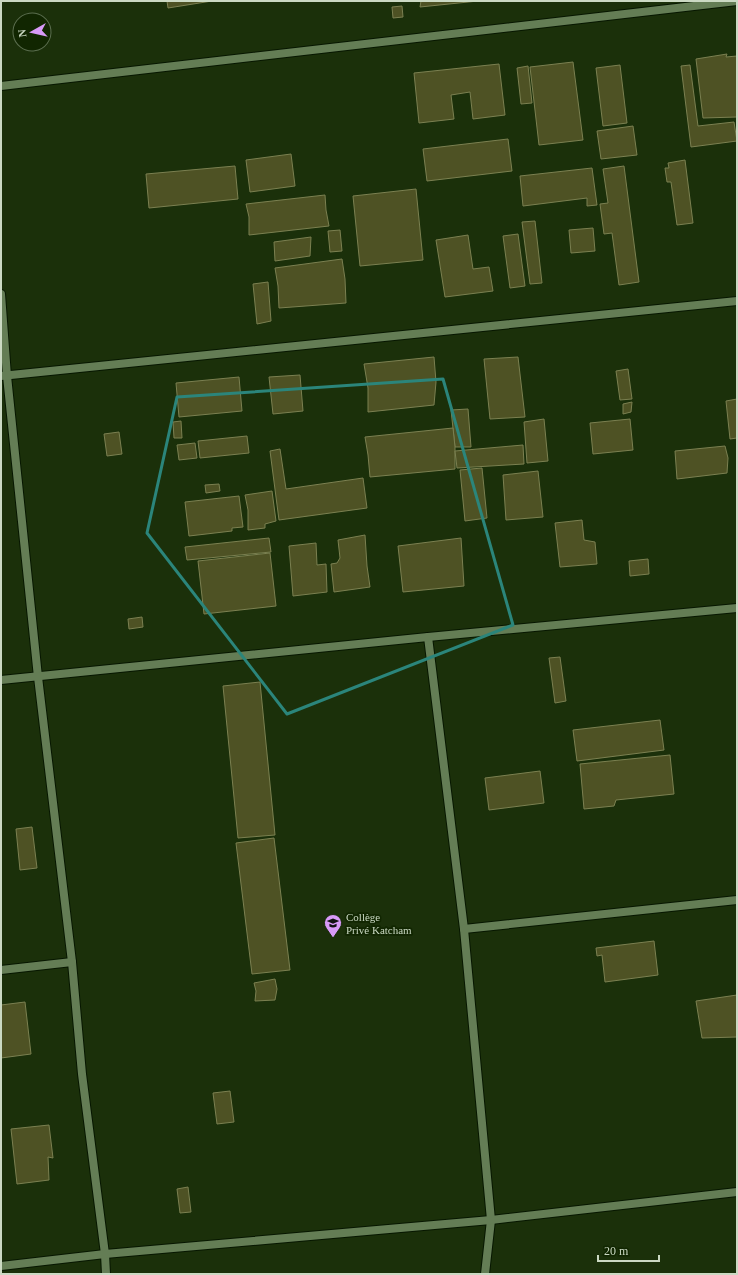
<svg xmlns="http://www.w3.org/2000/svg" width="738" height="1275" viewBox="0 0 738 1275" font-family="'Times New Roman',serif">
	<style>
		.building { fill: #4e5224; stroke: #7b8051 }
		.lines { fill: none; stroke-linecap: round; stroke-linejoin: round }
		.street-casing { stroke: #071700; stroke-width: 10 }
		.street { stroke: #647d55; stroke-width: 8 }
		.marked { fill: none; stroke: #2b857b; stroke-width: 3; stroke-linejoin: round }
		.labels { text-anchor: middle; stroke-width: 3.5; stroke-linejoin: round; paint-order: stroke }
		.poi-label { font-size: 11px; fill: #cbd9c3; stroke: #112601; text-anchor: start }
	</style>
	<rect width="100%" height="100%" fill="#1b300a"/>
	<g class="building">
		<polygon points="167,1 212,1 168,8"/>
		<polygon points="421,1 478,1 420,7"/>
		<polygon points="402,6 403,17 393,18 392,7"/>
		<polygon points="727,54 726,57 737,56 737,117 703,118 696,59"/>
		<polygon points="573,62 583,140 539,145 530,67"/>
		<polygon points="499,64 505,115 473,119 470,92 451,95 454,119 419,123 414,73"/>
		<polygon points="620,65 627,123 603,126 596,68"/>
		<polygon points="690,65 698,126 734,122 737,141 691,147 681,66"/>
		<polygon points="528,66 532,103 521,104 517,68"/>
		<polygon points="633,126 637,155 601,159 597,131"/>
		<polygon points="508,139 512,171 427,181 423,149"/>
		<polygon points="291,154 295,186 250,192 246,160"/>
		<polygon points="685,160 693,223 677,225 671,182 667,182 665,168 669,168 668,163"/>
		<polygon points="235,166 238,199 149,208 146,174"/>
		<polygon points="624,166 639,282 619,285 612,233 604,234 600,204 608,203 603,169"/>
		<polygon points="592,168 597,205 587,206 587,198 523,206 520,176"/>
		<polygon points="416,189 423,260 360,266 353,196"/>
		<polygon points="325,195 326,210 329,226 249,235 249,217 246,204"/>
		<polygon points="535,221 542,283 530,284 522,222"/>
		<polygon points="593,228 595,251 571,253 569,230"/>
		<polygon points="340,230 342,251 330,252 328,231"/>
		<polygon points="518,234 525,286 510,288 503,236"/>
		<polygon points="468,235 473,269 489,267 493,291 445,297 436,240"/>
		<polygon points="311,237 310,256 275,261 274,242"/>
		<polygon points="342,259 345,279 346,303 279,308 278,286 275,268"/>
		<polygon points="268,282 271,321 257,324 253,284"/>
		<polygon points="434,357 436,382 434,405 368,412 368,388 364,364"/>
		<polygon points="518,357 525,417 490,419 484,359"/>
		<polygon points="628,369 632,399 620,400 616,371"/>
		<polygon points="300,375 303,411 273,414 269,377"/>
		<polygon points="239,377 242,411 179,417 176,383"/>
		<polygon points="737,399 737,438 730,439 726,401"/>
		<polygon points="632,402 631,412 623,414 623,404"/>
		<polygon points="468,409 471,447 455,447 451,410"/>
		<polygon points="544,419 548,461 527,463 524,422"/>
		<polygon points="630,419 633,450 593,454 590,423"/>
		<polygon points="181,421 182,438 174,438 173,422"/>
		<polygon points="453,428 455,447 455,469 370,477 368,455 365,437"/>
		<polygon points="119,432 122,454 107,456 104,434"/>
		<polygon points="247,436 249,453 200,458 198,441"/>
		<polygon points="195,443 197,458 179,460 177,445"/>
		<polygon points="523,445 524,464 457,468 455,451"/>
		<polygon points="725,446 728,458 727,473 677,479 675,451"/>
		<polygon points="280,449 286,489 363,478 367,508 279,520 270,451"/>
		<polygon points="482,468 487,518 465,521 460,470"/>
		<polygon points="538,471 543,517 506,520 503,475"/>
		<polygon points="219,484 220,491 206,493 205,485"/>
		<polygon points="272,491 276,521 265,524 265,528 248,530 248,510 245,495"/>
		<polygon points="239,496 243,527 232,528 232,531 189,536 185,502"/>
		<polygon points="582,520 584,540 595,542 597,564 560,567 555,523"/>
		<polygon points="365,535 367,566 370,587 334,592 331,564 337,563 340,558 338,540"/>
		<polygon points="269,538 271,552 187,560 185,547"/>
		<polygon points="461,538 464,586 403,592 398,546"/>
		<polygon points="316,543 317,565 326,564 327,592 293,596 289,546"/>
		<polygon points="270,553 276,606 204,614 198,561"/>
		<polygon points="648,559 649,574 630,576 629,561"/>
		<polygon points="142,617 143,627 129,629 128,619"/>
		<polygon points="560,657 566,701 555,703 549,658"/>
		<polygon points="260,682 275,835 238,838 223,686"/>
		<polygon points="660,720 664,750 577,761 573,730"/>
		<polygon points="670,755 674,794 616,800 614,806 584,809 580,764"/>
		<polygon points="540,771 544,803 489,810 485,778"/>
		<polygon points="32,827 37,868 20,870 16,829"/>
		<polygon points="274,838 290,970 252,974 236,843"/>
		<polygon points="654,941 658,975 605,982 602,955 597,956 596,948"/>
		<polygon points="275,979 277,989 275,1000 255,1001 256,991 254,983"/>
		<polygon points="737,995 737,1037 702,1038 696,1001"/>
		<polygon points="25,1002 31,1054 1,1058 1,1005"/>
		<polygon points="230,1091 234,1122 217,1124 213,1093"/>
		<polygon points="49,1125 53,1158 48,1157 49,1180 17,1184 11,1129"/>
		<polygon points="188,1187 191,1212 180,1213 177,1189"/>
	</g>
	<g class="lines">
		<defs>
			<g id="street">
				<polyline points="1,86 737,1"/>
				<polyline points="1,294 7,376 38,677 72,962 82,1074 105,1254 106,1274"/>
				<polyline points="1,376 737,301"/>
				<polyline points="428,637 464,929 491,1220 485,1274"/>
				<polyline points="1,680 428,637 737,608"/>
				<polyline points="464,929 737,900"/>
				<polyline points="1,970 72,962"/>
				<polyline points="1,1266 105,1254 491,1220 737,1192"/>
			</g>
		</defs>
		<use href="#street" class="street-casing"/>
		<use href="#street" class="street"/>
	</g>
	<path class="marked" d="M 443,379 L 513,625 L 287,714 L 147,533 L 177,397 Z"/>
	<defs>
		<symbol id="school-pin" viewBox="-11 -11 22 30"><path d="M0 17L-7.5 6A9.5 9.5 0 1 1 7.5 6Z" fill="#d89af8" stroke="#112601"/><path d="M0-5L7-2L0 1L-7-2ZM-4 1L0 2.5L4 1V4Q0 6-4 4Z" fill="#111"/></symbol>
	</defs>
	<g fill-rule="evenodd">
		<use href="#school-pin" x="323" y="913" width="20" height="27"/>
	</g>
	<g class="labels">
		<g class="poi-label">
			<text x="346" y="921">Collège<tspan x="346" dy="13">Privé Katcham</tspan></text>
		</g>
	</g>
	<rect width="738" height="1275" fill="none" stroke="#cbd9c3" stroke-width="4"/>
	<g transform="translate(32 32) rotate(262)"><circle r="19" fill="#112601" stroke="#5b6e4f"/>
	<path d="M0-3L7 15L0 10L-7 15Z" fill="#d89af8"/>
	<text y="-6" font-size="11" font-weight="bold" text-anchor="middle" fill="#cbd9c3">N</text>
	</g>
	<path d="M598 1255v6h61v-6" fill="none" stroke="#cbd9c3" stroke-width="2"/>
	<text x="604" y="1255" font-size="12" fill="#cbd9c3" stroke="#112601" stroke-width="3" paint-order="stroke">20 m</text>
</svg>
